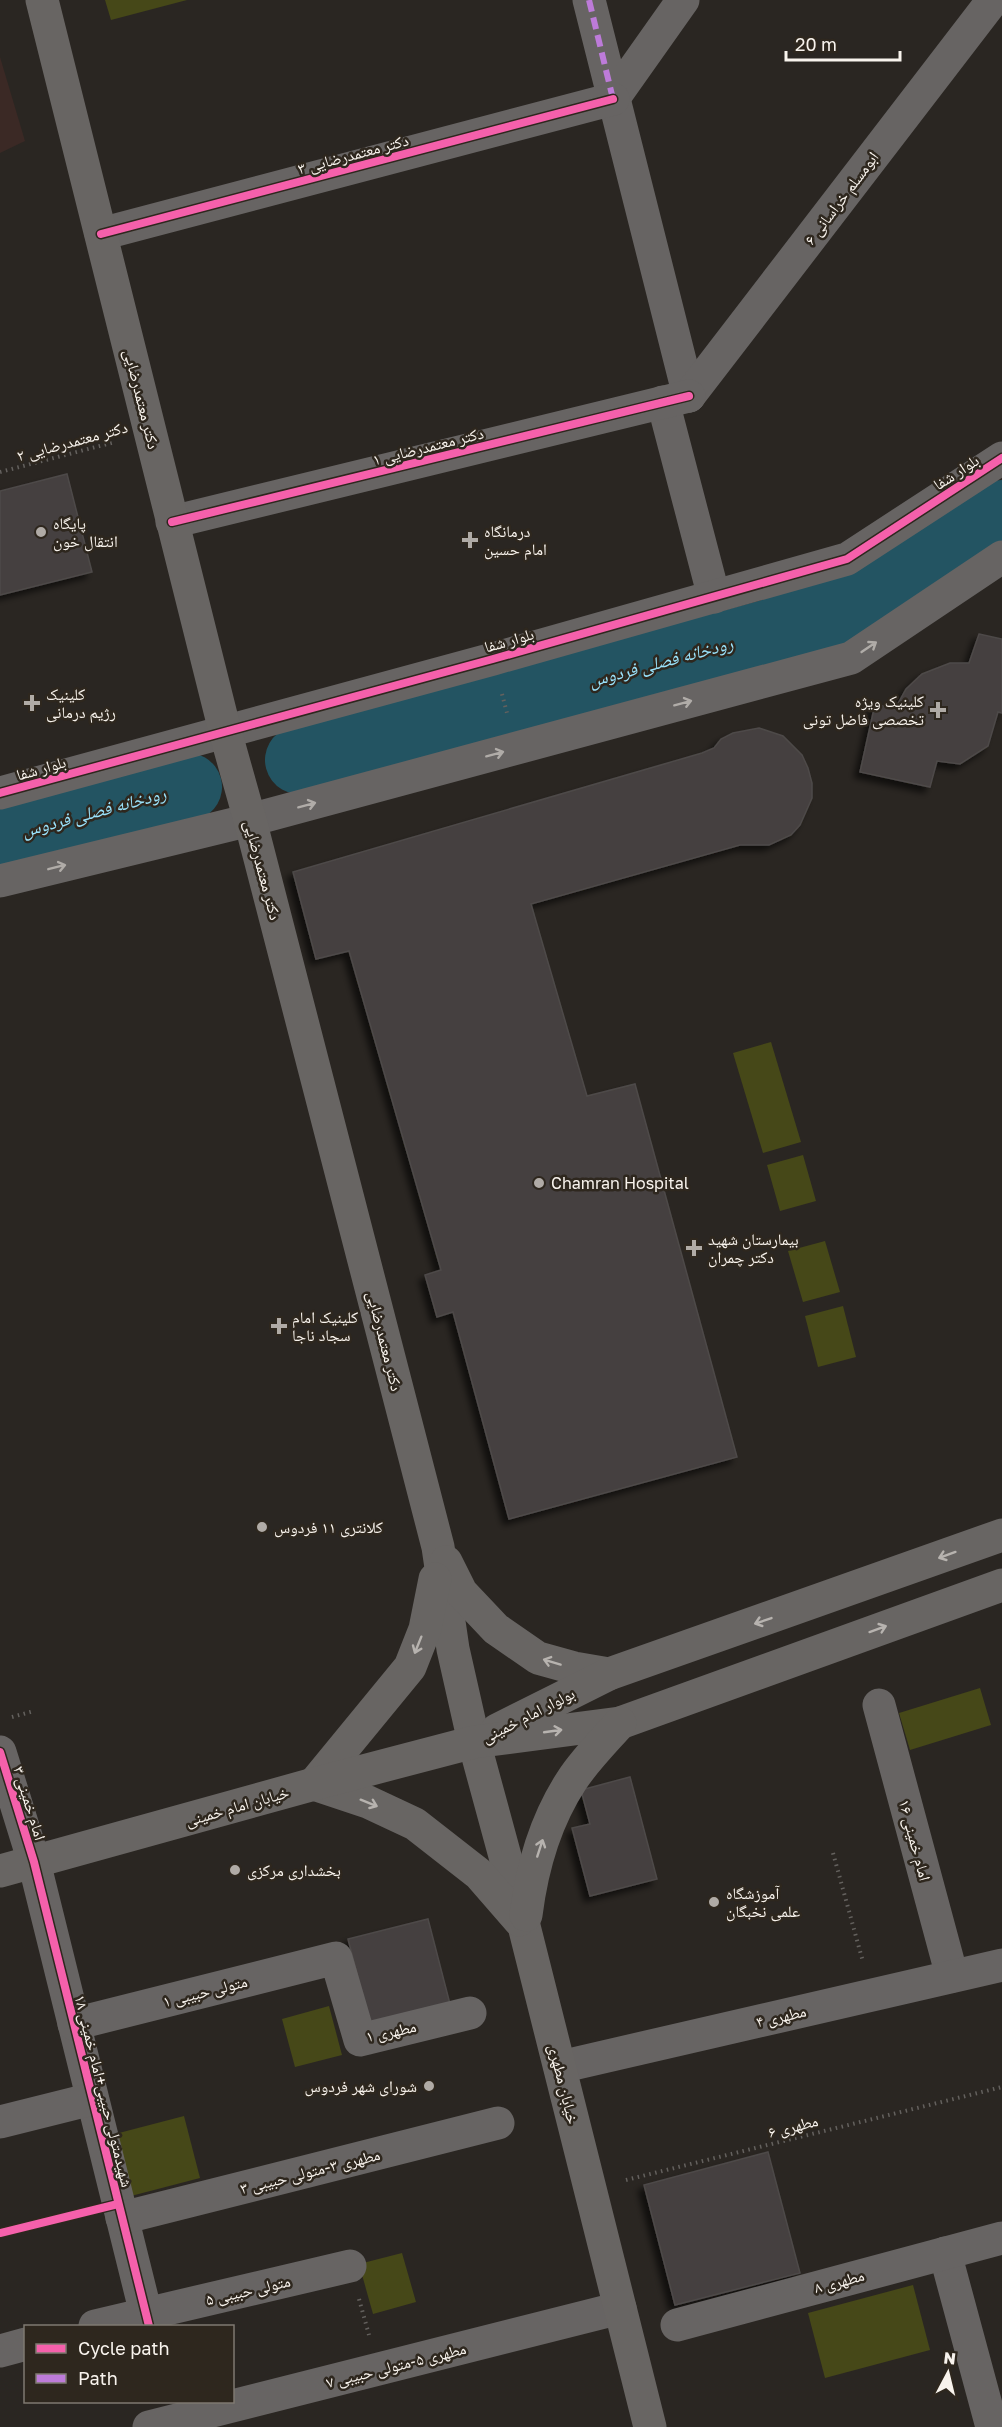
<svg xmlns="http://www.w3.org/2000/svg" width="1002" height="2427" viewBox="0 0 1002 2427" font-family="'Golos Text','Noto Naskh Arabic',sans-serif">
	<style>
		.education { fill: #3b2925 }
		.green { fill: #464818 }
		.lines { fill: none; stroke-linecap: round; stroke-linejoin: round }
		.river { stroke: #235462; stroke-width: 68 }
		.building { fill: #45403f; stroke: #4e4a49; stroke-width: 1.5; filter: url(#shadow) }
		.path { stroke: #64615e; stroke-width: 4; stroke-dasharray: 1.5 4.5; stroke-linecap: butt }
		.minor { stroke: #676463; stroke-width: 33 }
		.major { stroke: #686563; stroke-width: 33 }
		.quiet { stroke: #bd7bd9; stroke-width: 6; stroke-dasharray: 12 6; stroke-linecap: butt }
		.cycleway-casing { stroke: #2e271e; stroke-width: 11 }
		.cycleway { stroke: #f560ab; stroke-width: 8 }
		.oneway { stroke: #b0aca8 }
		.oneway2 { stroke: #b7b3af }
		.poi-dot { fill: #b0aba6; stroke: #2e271e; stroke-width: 2 }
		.labels { text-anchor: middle; stroke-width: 5; stroke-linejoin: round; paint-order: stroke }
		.street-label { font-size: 16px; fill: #f8f3ed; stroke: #2e271e }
		.poi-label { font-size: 16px; fill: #f8f3ed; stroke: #2e271e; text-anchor: start }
		.water-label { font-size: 18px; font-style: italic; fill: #9ae3fc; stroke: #2e271e }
	</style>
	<defs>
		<filter id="shadow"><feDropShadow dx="-5.5" dy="5.5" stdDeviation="3" flood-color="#0009"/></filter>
	</defs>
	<rect width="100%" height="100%" fill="#2a2622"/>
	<polygon class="education" points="0,57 25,141 0,153"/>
	<g class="green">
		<polygon points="105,0 187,0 111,20"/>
		<polygon points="771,1042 801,1142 763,1153 733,1053"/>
		<polygon points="803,1155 816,1201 780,1211 767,1165"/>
		<polygon points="825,1241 840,1292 803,1302 788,1251"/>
		<polygon points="843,1306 856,1357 818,1367 805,1316"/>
		<polygon points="980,1688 991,1725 910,1750 899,1713"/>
		<polygon points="329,2006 342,2055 295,2067 282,2019"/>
		<polygon points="184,2116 200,2178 131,2196 115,2134"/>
		<polygon points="402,2253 416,2302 373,2314 359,2264"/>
		<polygon points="913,2285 930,2350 825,2378 808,2313"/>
	</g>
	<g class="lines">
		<g class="river">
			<polyline points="299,760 770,633 853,605 936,558 1002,514"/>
			<polyline points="0,837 188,787"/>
		</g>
	</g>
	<g class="building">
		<polygon points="67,474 92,572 0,595 0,491"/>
		<polygon points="979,634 1002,639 1002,713 998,712 988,746 960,764 937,761 930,787 860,772 875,704 895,709 906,689 922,674 950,663 969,663"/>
		<polygon points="759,728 783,736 802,755 808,768 812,783 812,798 800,825 791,835 769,845 740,845 531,904 587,1096 635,1084 737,1457 509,1519 453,1312 437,1317 425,1275 441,1270 349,951 316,959 293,872 702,753 714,748 721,739 733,733"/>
		<polygon points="630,1777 657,1879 590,1896 572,1828 590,1824 581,1790"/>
		<polygon points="428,1919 450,2004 370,2024 348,1939"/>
		<polygon points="768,2152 800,2273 675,2305 644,2185"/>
	</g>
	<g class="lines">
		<g class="path">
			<polyline points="0,472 115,442"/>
			<polyline points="502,694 507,713"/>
			<polyline points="12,1717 34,1711"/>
			<polyline points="833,1853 863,1962"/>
			<polyline points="626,2180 1002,2087"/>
			<polyline points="0,2233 84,2212"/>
			<polyline points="359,2299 369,2335"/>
		</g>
		<g class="minor">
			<polyline points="589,0 689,396"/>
			<polyline points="613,99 683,0"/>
			<polyline points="101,234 613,99"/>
			<polyline points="689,396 993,0"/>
			<polyline points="663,402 714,597"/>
			<polyline points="172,522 689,396"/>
			<polyline points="0,793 493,659 847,559 1002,458"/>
			<polyline points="0,881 250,820 851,658 1002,557"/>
			<polyline points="879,1705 952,1976"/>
			<polyline points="0,1752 34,1862 149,2326"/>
			<polyline points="74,2024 336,1958 360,2040 470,2013"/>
			<polyline points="560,2067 1002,1965"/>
			<polyline points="0,2122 92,2099"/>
			<polyline points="122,2218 498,2123"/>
			<polyline points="945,2253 992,2427"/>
			<polyline points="677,2325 1002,2238"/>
			<polyline points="95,2326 350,2266"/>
			<polyline points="0,2351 26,2344"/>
			<polyline points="149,2427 620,2308"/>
		</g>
		<g class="major">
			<polyline points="42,0 225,731 250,820 438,1547 453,1649 474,1742 524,1926 650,2427"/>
			<polyline points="446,1562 461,1592 496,1629 538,1658 574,1668 609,1674"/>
			<polyline points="435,1579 425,1629 410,1667 314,1784 368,1802 415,1824 479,1874 519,1920"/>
			<polyline points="497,1730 609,1674 1002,1535"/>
			<polyline points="0,1871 314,1784 474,1742 620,1723 1002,1585"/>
			<path d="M 526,1915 C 532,1867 545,1821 572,1780 C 585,1760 604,1741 620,1723"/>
		</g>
		<polyline class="quiet" points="589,0 613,99"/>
		<defs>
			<g id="cycleway">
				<polyline points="101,234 613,99"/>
				<polyline points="172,522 689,396"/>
				<polyline points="0,793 493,659 847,559 1002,458"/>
				<polyline points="0,1752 34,1862 149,2326"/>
				<polyline points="0,2233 118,2204"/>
			</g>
		</defs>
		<use href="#cycleway" class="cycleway-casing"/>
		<use href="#cycleway" class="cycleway"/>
	</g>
	<defs><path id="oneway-shaft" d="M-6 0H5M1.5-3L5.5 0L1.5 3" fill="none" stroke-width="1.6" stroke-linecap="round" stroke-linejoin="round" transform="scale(1.5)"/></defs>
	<g class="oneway">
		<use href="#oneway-shaft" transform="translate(869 647) rotate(-34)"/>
		<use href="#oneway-shaft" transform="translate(683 703) rotate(-15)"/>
		<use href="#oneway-shaft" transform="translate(495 754) rotate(-15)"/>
		<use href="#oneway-shaft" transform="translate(307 805) rotate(-15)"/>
		<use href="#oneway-shaft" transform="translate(57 867) rotate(-14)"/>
	</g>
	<g class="oneway2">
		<use href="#oneway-shaft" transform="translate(947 1555) rotate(160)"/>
		<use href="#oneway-shaft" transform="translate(763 1621) rotate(161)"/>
		<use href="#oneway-shaft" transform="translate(878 1629) rotate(-20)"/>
		<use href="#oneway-shaft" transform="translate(418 1645) rotate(112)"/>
		<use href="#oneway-shaft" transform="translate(552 1662) rotate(-163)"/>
		<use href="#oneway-shaft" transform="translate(553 1731) rotate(-8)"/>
		<use href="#oneway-shaft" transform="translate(369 1803) rotate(22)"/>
		<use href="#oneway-shaft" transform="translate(540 1848) rotate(-72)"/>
	</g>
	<g class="poi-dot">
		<circle cx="41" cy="532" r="6"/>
		<path d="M467 531h6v6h6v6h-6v6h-6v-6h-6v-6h6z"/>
		<path d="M29 694h6v6h6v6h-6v6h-6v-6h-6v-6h6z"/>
		<path d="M935 701h6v6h6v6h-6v6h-6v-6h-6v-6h6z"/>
		<circle cx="539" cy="1183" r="6"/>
		<path d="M691 1239h6v6h6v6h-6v6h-6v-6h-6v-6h6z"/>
		<path d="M276 1317h6v6h6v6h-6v6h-6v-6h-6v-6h6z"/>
		<circle cx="262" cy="1527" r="6"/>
		<circle cx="235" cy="1870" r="6"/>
		<circle cx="714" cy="1902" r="6"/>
		<circle cx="429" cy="2086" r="6"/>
	</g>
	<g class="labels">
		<g class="street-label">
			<text transform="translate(353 154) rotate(-15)" y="6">دکتر معتمدرضایی ۳</text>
			<text transform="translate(841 198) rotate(-53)" y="6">ابومسلم خراسانی ۶</text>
			<text transform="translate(142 399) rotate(76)" y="6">دکتر معتمد‌رضایی</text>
			<text transform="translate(72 441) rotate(-15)" y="6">دکتر معتمدرضایی ۲</text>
			<text transform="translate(428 446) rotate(-14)" y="6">دکتر معتمدرضایی ۱</text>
			<text transform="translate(956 472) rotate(-33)" y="6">بلوار شفا</text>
			<text transform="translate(509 640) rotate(-16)" y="6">بلوار شفا</text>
			<text transform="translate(41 768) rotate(-16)" y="6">بلوار شفا</text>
			<text transform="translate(263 870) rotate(75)" y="6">دکتر معتمد‌رضایی</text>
			<text transform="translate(385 1341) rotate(76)" y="6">دکتر معتمد‌رضایی</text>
			<text transform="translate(528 1715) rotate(-27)" y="6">بولوار امام خمینی</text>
			<text transform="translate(30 1803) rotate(73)" y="6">امام خمینی ۳</text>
			<text transform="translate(237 1806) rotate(-16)" y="6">خیابان امام خمینی</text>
			<text transform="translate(915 1840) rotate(75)" y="6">امام خمینی ۱۶</text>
			<text transform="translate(205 1991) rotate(-14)" y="6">متولی حبیبی ۱</text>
			<text transform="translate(781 2016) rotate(-13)" y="6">مطهری ۴</text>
			<text transform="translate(391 2031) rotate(-12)" y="6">مطهری ۱</text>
			<text transform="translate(564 2084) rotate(76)" y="6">خیابان مطهری</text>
			<text transform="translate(104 2091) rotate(76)" y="6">شهیدمتولی حبیبی+امام خمینی ۱۸</text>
			<text transform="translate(793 2126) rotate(-14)" y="6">مطهری ۶</text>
			<text transform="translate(310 2171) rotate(-14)" y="6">مطهری ۳-متولی حبیبی ۳</text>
			<text transform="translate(839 2281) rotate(-15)" y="6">مطهری ۸</text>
			<text transform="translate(248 2290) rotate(-13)" y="6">متولی حبیبی ۵</text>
			<text transform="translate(396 2365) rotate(-14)" y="6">مطهری ۵-متولی حبیبی ۷</text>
		</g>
		<g class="poi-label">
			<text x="53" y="529">پایگاه<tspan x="53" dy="18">انتقال خون</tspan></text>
			<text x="484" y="537">درمانگاه<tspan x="484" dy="18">امام حسین</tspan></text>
			<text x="46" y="700">کلینیک<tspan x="46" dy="18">رژیم درمانی</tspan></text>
			<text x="924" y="707" text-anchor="end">کلینیک ویژه<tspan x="924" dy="18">تخصصی فاضل تونی</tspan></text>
			<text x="551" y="1189">Chamran Hospital</text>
			<text x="708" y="1245">بیمارستان شهید<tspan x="708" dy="18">دکتر چمران</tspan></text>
			<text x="292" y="1323">کلینیک امام<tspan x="292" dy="18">سجاد ناجا</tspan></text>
			<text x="274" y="1533">کلانتری ۱۱ فردوس</text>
			<text x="247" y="1876">بخشداری مرکزی</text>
			<text x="726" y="1899">آموزشگاه<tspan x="726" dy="18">علمی نخبگان</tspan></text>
			<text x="417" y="2092" text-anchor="end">شورای شهر فردوس</text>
		</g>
		<g class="water-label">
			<text transform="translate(661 662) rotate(-15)" y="6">رودخانه فصلی فردوس</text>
			<text transform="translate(94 812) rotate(-15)" y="6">رودخانه فصلی فردوس</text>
		</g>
	</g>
	<rect x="24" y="2325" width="210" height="78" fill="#2e271e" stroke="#7f7971" stroke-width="1.5"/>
	<rect x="36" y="2344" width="30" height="9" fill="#f560ab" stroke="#7f7971" stroke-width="1.5"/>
	<text x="78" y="2355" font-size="18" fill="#f8f3ed">Cycle path</text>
	<rect x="36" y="2374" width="30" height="9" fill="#bd7bd9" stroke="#7f7971" stroke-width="1.5"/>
	<text x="78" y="2385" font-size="18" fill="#f8f3ed">Path</text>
	<g transform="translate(948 2373) rotate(7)" stroke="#2e271e" stroke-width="4.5" paint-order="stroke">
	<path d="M0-4.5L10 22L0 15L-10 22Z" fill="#f8f3ed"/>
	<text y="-9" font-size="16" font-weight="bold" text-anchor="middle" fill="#f8f3ed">N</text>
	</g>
	<path d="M786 51v9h114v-9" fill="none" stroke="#f8f3ed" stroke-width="3"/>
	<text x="795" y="51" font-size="18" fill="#f8f3ed" stroke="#2e271e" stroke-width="4.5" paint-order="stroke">20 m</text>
</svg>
